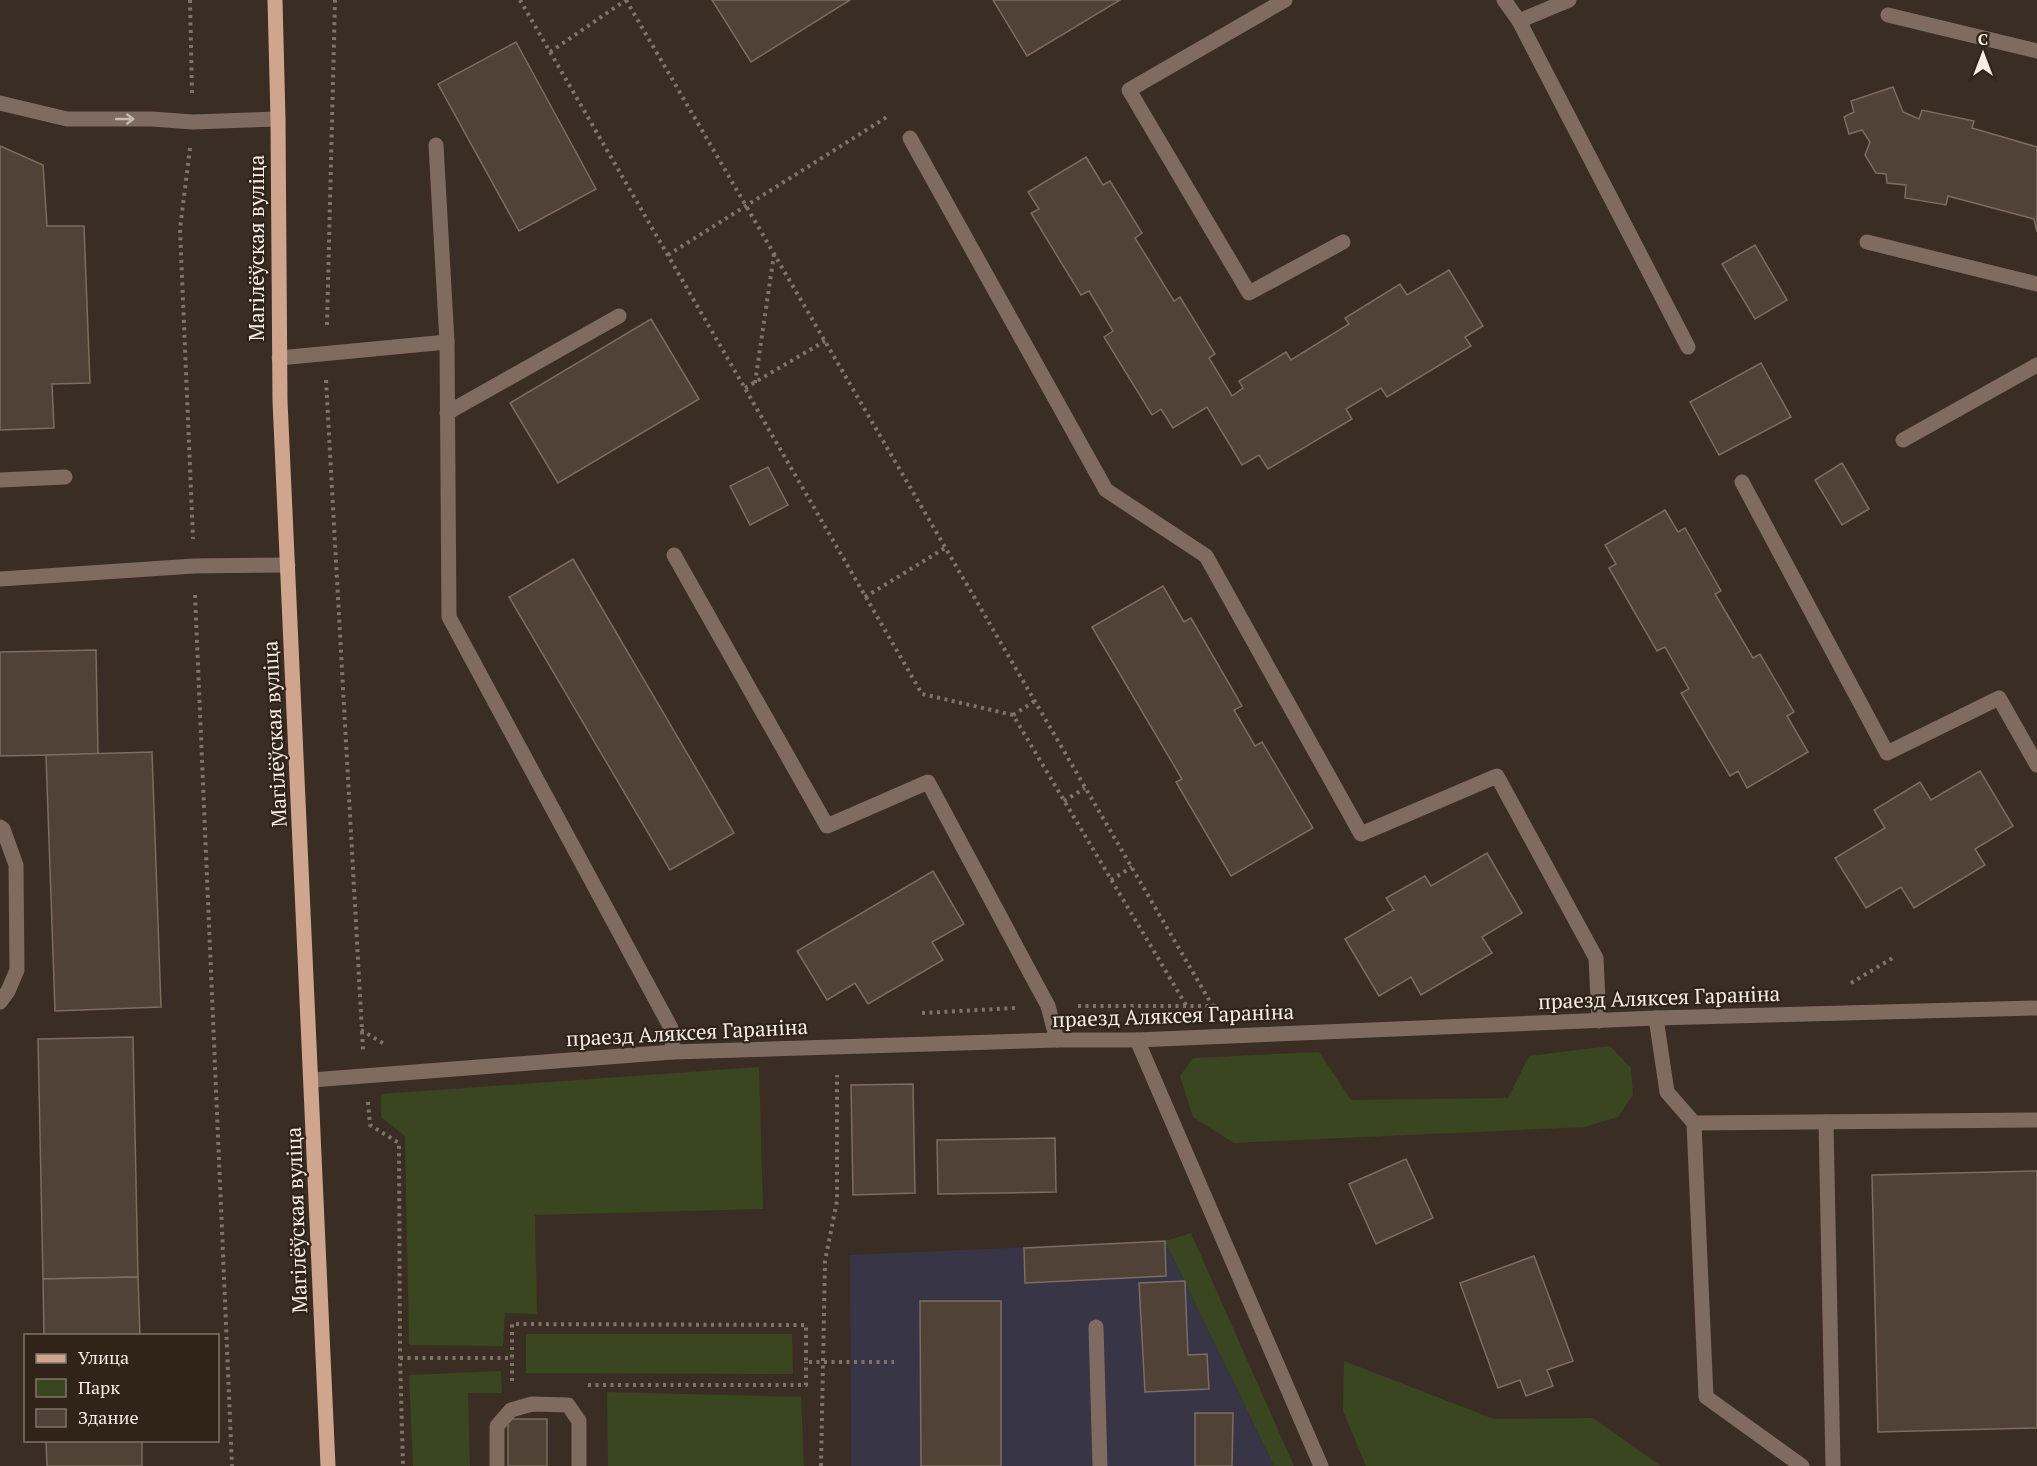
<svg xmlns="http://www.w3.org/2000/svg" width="2037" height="1466" viewBox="0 0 2037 1466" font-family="'PT Serif',serif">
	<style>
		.industrial { fill: #383546 }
		.green { fill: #3a4620 }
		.building { fill: #504237; stroke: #7b6d60; stroke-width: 1.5 }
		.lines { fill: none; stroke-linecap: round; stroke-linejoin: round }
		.path { stroke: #7f746b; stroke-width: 4; stroke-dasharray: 3 4.5; stroke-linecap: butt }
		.service { stroke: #806b60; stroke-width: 15 }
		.minor { stroke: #806b60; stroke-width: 15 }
		.tertiary { stroke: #806b60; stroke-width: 15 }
		.primary { stroke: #d0a58e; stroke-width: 15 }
		.oneway { stroke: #c6b9b0 }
		.labels { text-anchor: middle; stroke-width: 4.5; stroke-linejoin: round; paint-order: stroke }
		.street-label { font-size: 21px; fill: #f5ede6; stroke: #302419 }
	</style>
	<rect width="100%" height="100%" fill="#3a2d23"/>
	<polygon class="industrial" points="1165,1241 1274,1466 851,1466 850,1255"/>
	<g class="green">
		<polygon points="1610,1046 1631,1068 1633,1095 1618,1117 1585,1127 1234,1143 1193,1117 1180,1076 1193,1058 1319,1052 1351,1100 1508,1098 1529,1056"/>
		<polygon points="759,1067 763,1209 535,1215 537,1314 505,1313 503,1346 409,1345 405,1136 381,1117 381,1094"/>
		<polygon points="1191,1233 1294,1466 1274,1466 1165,1241"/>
		<polygon points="526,1334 792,1334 793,1374 526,1373"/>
		<polygon points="1344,1361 1494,1419 1593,1418 1661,1466 1366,1466 1343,1411"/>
		<polygon points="501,1371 502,1393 468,1393 470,1466 413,1466 409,1375"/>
		<polygon points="607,1392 801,1397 804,1466 608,1466"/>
	</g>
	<g class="building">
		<polygon points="712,0 850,0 751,62"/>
		<polygon points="993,0 1120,0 1027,56"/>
		<polygon points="516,42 596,189 519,231 438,84"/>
		<polygon points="1893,87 1903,112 1919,119 1922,110 1974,121 1972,128 2037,147 2037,232 2034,219 1948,196 1946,205 1905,198 1906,185 1887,183 1886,174 1876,173 1865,155 1870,142 1862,130 1849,134 1844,117 1854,112 1851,101"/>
		<polygon points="0,146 43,165 47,226 84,226 90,383 52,384 54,428 0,430"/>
		<polygon points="1086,157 1103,185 1110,181 1142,233 1135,238 1174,301 1180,297 1215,354 1209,358 1232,396 1243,388 1239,381 1286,352 1291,360 1349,324 1345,318 1400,284 1407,295 1449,270 1483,326 1465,337 1471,346 1387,397 1381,388 1346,409 1352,419 1268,469 1259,455 1242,465 1207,407 1173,428 1161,409 1152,415 1104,337 1113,331 1089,291 1081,295 1031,213 1039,209 1028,192"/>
		<polygon points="1755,245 1787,300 1755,319 1722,264"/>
		<polygon points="651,319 699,399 558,483 510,403"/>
		<polygon points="1761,363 1791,417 1719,455 1690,402"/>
		<polygon points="1842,463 1869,509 1842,525 1815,480"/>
		<polygon points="768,467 788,505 750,525 730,486"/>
		<polygon points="1665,510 1678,532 1685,528 1721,591 1715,594 1753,658 1760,654 1794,712 1787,716 1808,752 1747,788 1738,771 1730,776 1681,693 1689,689 1665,647 1657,651 1609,568 1616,564 1605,545"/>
		<polygon points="573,559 734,833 670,870 509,597"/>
		<polygon points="1163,586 1184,622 1191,618 1242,706 1234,710 1255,746 1262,742 1313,828 1231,876 1176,782 1182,779 1092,627"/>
		<polygon points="96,650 98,754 0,756 0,652"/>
		<polygon points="152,752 161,1007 55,1011 46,755"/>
		<polygon points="1980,771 2013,826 1975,849 1985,865 1914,908 1901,887 1866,908 1835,858 1885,828 1874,810 1920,782 1931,800"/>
		<polygon points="1487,853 1522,913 1482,937 1492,953 1421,995 1411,977 1379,996 1345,939 1394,910 1386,898 1425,876 1431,886"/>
		<polygon points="933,871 964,924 932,942 943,960 868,1004 855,983 827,1000 797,951"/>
		<polygon points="133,1037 138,1277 43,1279 38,1039"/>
		<polygon points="913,1084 915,1193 853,1195 851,1085"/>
		<polygon points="1055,1138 1056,1192 938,1194 937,1140"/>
		<polygon points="1406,1159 1433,1218 1376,1244 1349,1184"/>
		<polygon points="2037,1171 2037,1428 1878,1432 1872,1175"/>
		<polygon points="1165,1241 1166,1276 1025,1283 1024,1248"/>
		<polygon points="1534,1256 1573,1361 1547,1370 1553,1386 1526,1396 1520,1380 1498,1388 1460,1283"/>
		<polygon points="138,1277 140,1336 44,1336 43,1279"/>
		<polygon points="1185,1281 1188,1355 1207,1354 1209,1389 1145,1392 1139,1283"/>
		<polygon points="920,1301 1001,1301 1001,1466 921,1466"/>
		<polygon points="1195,1413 1233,1413 1232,1466 1195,1466"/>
		<rect x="508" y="1419" width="39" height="47"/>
		<polygon points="46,1440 142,1440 142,1466 47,1466"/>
	</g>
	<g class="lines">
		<g class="path">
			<polyline points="190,0 192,93"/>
			<polyline points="520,0 922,694 1013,715 1186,1005"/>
			<polyline points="626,0 1212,1005"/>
			<polyline points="550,52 626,0"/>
			<polyline points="190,148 180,229 193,539"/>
			<polyline points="668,255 890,115"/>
			<polyline points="327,325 335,0"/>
			<polyline points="326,380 363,1050"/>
			<polyline points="755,383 774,254"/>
			<polyline points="745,388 825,341"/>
			<polyline points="195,595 232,1466"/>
			<polyline points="865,597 945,548"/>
			<polyline points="1013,715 1035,701"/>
			<polyline points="1064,801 1085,788"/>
			<polyline points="1111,880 1132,867"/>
			<polyline points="1851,983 1896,956"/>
			<polyline points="1078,1006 1217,1006"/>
			<polyline points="922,1013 1016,1008"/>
			<polyline points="361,1030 386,1045"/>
			<polyline points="368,1102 370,1125 399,1143 400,1358 403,1466"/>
			<polyline points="400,1358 512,1358 512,1324 806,1325 806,1362 894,1362"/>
			<polyline points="512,1381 512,1358"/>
			<polyline points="588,1385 806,1385 806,1362"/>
			<polyline points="821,1466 825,1261 837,1201 837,1075"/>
		</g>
		<g class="service">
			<polyline points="1285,0 1129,90 1249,293 1343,242"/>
			<polyline points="1504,0 1519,21 1569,0"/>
			<polyline points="1888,15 2037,51"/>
			<polyline points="1519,21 1688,347"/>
			<polyline points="0,103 67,119 152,119 193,122 278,119"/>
			<polyline points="910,138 1106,490 1206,556 1361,834 1497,776 1596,958 1599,1021"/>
			<polyline points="436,145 447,342 449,617 671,1028 673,1052"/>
			<polyline points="1867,242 2037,284"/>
			<polyline points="279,358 447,342"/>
			<polyline points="447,413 619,316"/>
			<polyline points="1903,440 2037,365"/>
			<polyline points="0,480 65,477"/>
			<polyline points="1742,482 1887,753 1999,698 2037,765"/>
			<polyline points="674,555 827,826 928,782 1048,1006 1057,1040"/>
			<polyline points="0,579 194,566 288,565"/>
			<polyline points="0,827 3,829 16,865 17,970 8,991 0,1002"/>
			<polyline points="1656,1018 1667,1092 1694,1123 1706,1397 1802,1466"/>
			<polyline points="1826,1122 1833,1466"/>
			<polyline points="1694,1123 2037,1120"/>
			<polyline points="1096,1327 1100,1466"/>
			<polyline points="497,1466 497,1426 511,1410 532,1404 568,1405 579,1421 579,1466"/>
		</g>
		<polyline class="minor" points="1137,1040 1656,1018 2037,1008"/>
		<polyline class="tertiary" points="312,1080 673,1052 1057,1040 1137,1040 1321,1466"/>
		<polyline class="primary" points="275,0 278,119 280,401 328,1466"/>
	</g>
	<defs><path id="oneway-shaft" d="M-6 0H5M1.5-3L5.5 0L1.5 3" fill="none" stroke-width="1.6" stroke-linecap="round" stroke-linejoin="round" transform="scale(1.5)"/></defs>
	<use class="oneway" href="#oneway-shaft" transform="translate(125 119)"/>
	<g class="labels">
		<g class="street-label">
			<text transform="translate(257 248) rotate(-90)" y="7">Магілёўская вуліца</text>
			<text transform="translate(275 734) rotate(-93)" y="7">Магілёўская вуліца</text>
			<text transform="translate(1659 998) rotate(-2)" y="7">праезд Аляксея Гараніна</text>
			<text transform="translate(1173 1016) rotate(-2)" y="7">праезд Аляксея Гараніна</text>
			<text transform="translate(687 1033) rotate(-3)" y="7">праезд Аляксея Гараніна</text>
			<text transform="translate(297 1220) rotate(-92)" y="7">Магілёўская вуліца</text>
		</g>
	</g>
	<rect x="24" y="1334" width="195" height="108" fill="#302419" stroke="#7f746b" stroke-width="1.5"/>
	<rect x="36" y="1354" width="30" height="9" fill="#d0a58e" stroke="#7f746b" stroke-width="1.5"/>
	<text x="78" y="1364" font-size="18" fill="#f5ede6">Улица</text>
	<rect x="36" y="1379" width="30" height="18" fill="#3a4620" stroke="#7f746b" stroke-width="1.5"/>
	<text x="78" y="1394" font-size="18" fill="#f5ede6">Парк</text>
	<rect x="36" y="1409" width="30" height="18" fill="#504237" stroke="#7f746b" stroke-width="1.5"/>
	<text x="78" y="1424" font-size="18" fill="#f5ede6">Здание</text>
	<g transform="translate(1983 54)" stroke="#302419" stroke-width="4.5" paint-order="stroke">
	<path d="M0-4.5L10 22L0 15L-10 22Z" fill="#f5ede6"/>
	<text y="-9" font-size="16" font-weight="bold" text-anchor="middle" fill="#f5ede6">С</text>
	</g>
</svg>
